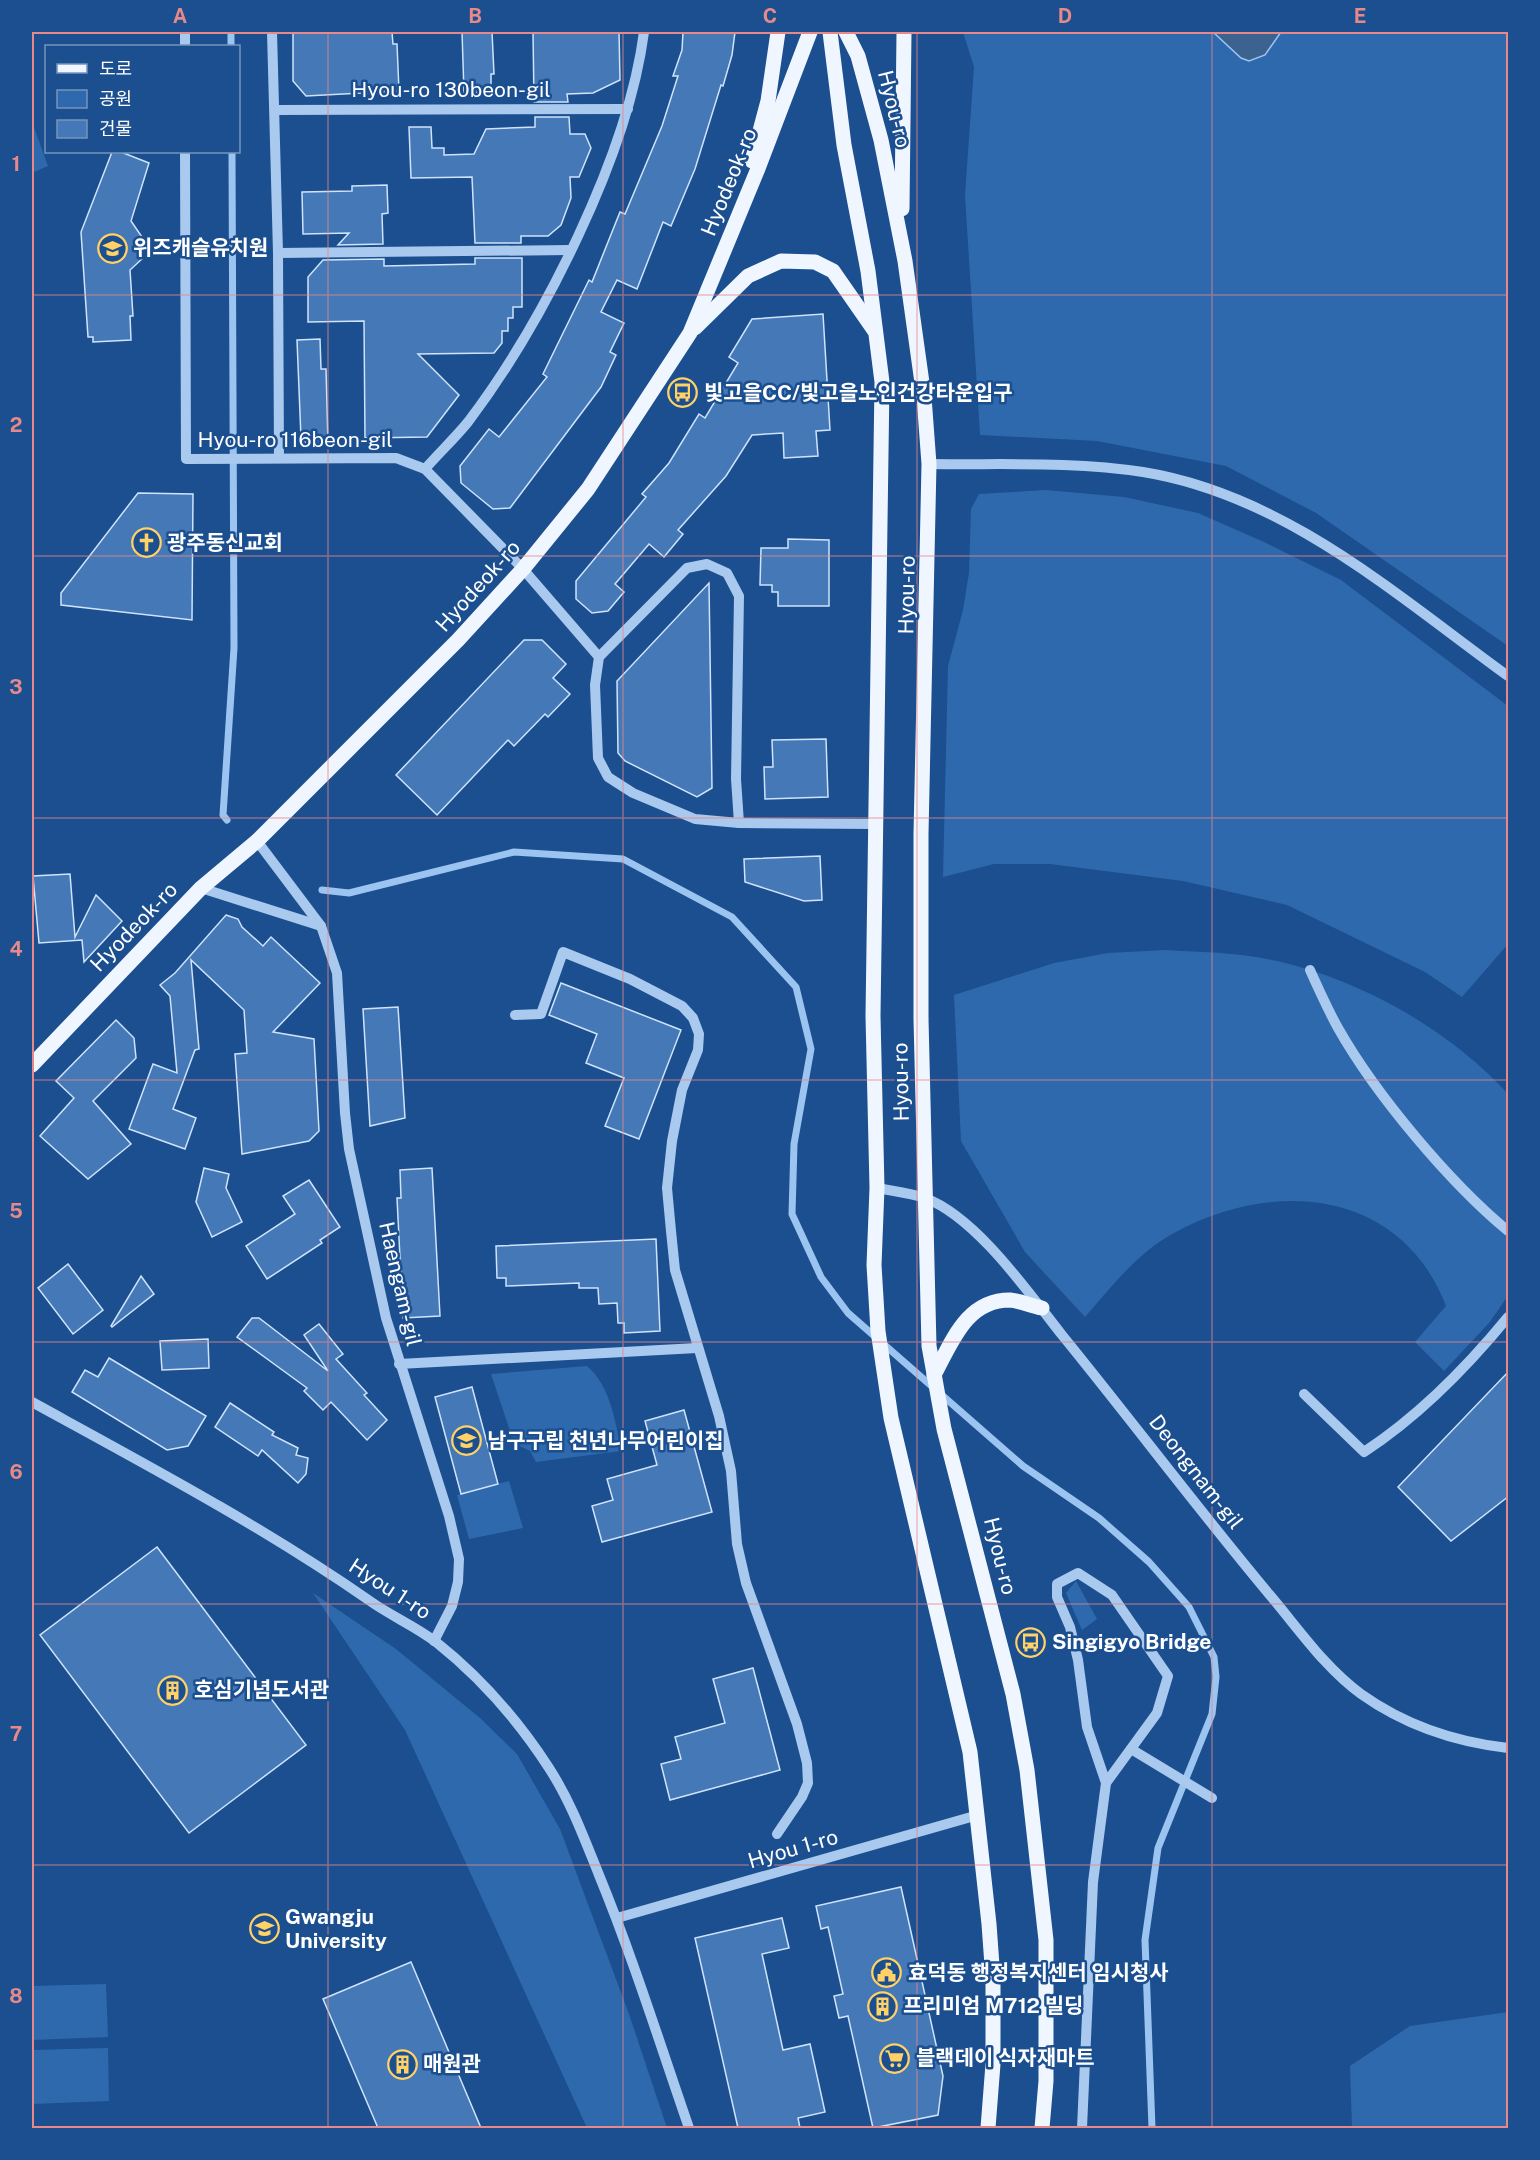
<svg xmlns="http://www.w3.org/2000/svg" width="1540" height="2160" viewBox="0 0 1540 2160" font-family="'Public Sans','Noto Sans KR',sans-serif">
	<style>
		.green { fill: #2e69ad }
		.water { fill: #3c6290; stroke: #9cc4f0; stroke-width: 1.5 }
		.lines { fill: none; stroke-linecap: round; stroke-linejoin: round }
		.stream { stroke: #9cc4f0; stroke-width: 7 }
		.building { fill: #4478b7; stroke: #cfe3fa; stroke-width: 1.5 }
		.minor { stroke: #a9c9ee; stroke-width: 10 }
		.major { stroke: #f0f6ff; stroke-width: 15 }
		.grid { fill: none; stroke: #e88989; stroke-width: 1.5; stroke-opacity: 0.55 }
		.labels { text-anchor: middle; stroke-width: 5; stroke-linejoin: round; paint-order: stroke }
		.street-label { font-size: 21px; fill: #fff; stroke: #1b4f8f }
		.poi-label { font-size: 21px; font-weight: bold; fill: #fff; stroke: #1b4f8f; text-anchor: start }
		.neatline { fill: none; stroke: #e88989; stroke-width: 2 }
		.grid-label { font-size: 20px; text-anchor: middle; font-weight: bold; fill: #e88989 }
	</style>
	<rect width="100%" height="100%" fill="#1b4f8f"/>
	<g class="green">
		<polygon points="963,32 1508,32 1508,646 1316,513 1226,466 1097,441 980,435 965,195 974,67"/>
		<polygon points="32,122 48,166 32,173"/>
		<polygon points="1046,490 1124,497 1198,513 1264,542 1341,580 1508,706 1508,944 1462,997 1425,972 1287,905 1183,881 1050,864 994,864 943,877 948,666 963,610 969,573 971,509 979,494"/>
		<path d="M 1166,950 C 1194,952 1222,952 1249,956 C 1342,969 1446,1025 1508,1094 L 1508,1296 L 1489,1323 L 1444,1371 L 1415,1342 L 1446,1306 C 1401,1189 1274,1178 1174,1233 C 1137,1253 1112,1286 1085,1317 L 1025,1252 L 961,1141 L 954,995 L 1054,963 L 1108,953 Z"/>
		<path d="M 587,1366 C 610,1385 616,1423 621,1451 L 536,1462 L 530,1451 L 514,1443 L 491,1374 Z"/>
		<polygon points="509,1481 523,1528 469,1539 457,1495"/>
		<polygon points="1076,1581 1097,1619 1082,1630 1066,1593"/>
		<polygon points="313,1593 396,1649 480,1718 517,1754 560,1829 629,2014 667,2128 587,2128 405,1730"/>
		<polygon points="106,1984 108,2037 32,2040 32,1986"/>
		<polygon points="1508,2012 1508,2128 1352,2128 1350,2066 1410,2026"/>
		<polygon points="108,2048 109,2101 32,2104 32,2050"/>
	</g>
	<polygon class="water" points="1213,32 1281,32 1265,55 1249,61 1241,58"/>
	<g class="lines">
		<g class="stream">
			<polyline points="231,32 231,46"/>
			<polyline points="227,820 223,815 234,648 232,152"/>
			<polyline points="322,890 349,893 514,852 623,859 732,917 796,987 811,1049 794,1144 792,1214 821,1277 848,1313 1023,1466 1099,1518 1149,1562 1189,1607 1214,1657 1216,1677 1212,1714 1158,1848 1145,1940 1152,2128"/>
		</g>
	</g>
	<g class="building">
		<polygon points="293,32 392,32 393,44 397,44 399,91 306,96 293,81"/>
		<polygon points="462,32 492,32 494,74 491,74 491,92 464,93"/>
		<polygon points="533,32 619,32 620,80 593,93 567,94 568,102 534,102"/>
		<polygon points="683,32 735,32 732,55 723,86 721,85 695,169 671,226 663,222 637,289 617,280 601,312 624,323 610,352 616,355 601,387 510,508 493,509 461,483 460,466 489,429 499,437 547,377 543,374 589,280 592,282 620,212 625,214 662,126 678,76 673,76 682,50"/>
		<polygon points="535,117 569,117 570,134 585,134 591,148 579,177 570,177 571,198 561,225 548,236 521,236 521,243 475,243 472,177 411,178 409,127 431,127 432,148 444,148 444,155 474,154 486,129 535,127"/>
		<polygon points="112,152 121,152 149,163 131,221 142,237 143,258 130,270 133,316 130,316 131,340 93,342 93,337 88,337 81,232"/>
		<polygon points="387,185 388,213 382,214 383,244 338,245 349,233 303,234 302,192 352,191 352,186"/>
		<polygon points="475,258 522,258 522,307 513,307 513,318 508,318 508,331 502,331 502,343 494,353 418,354 459,395 427,437 365,438 364,321 308,322 308,277 323,260 384,259 384,266 475,264"/>
		<polygon points="823,314 830,430 816,431 818,456 784,458 783,433 752,435 726,476 678,530 683,534 664,557 649,544 615,584 624,592 608,611 592,613 576,599 576,581 646,497 642,494 669,463 699,414 705,418 738,363 729,357 752,319"/>
		<polygon points="320,339 321,369 326,369 328,444 308,445 301,438 297,340"/>
		<polygon points="138,493 193,494 192,620 61,605 61,593"/>
		<polygon points="788,539 829,540 829,606 778,606 778,592 772,592 772,585 760,585 761,548 788,548"/>
		<polygon points="709,583 712,788 697,797 625,761 618,753 617,681"/>
		<polygon points="524,640 542,640 566,664 553,678 570,694 548,717 545,714 514,746 508,740 437,815 396,775"/>
		<polygon points="826,739 828,797 765,799 764,767 773,767 772,740"/>
		<polygon points="820,856 822,900 804,901 745,882 744,859"/>
		<polygon points="70,874 75,937 96,895 122,921 84,962 82,940 39,943 33,876"/>
		<polygon points="226,915 238,919 242,927 263,946 271,937 320,983 273,1032 314,1039 319,1131 309,1141 242,1154 235,1054 247,1053 244,1010 191,960 199,1049 195,1050 173,1109 196,1118 185,1149 129,1129 153,1064 177,1073 170,996 160,985 175,973"/>
		<polygon points="561,983 681,1030 639,1139 605,1126 624,1078 586,1063 597,1034 549,1015"/>
		<polygon points="398,1007 405,1118 370,1126 363,1009"/>
		<polygon points="116,1020 134,1038 136,1058 93,1101 131,1144 88,1179 40,1136 74,1098 56,1081"/>
		<polygon points="204,1168 229,1174 226,1188 242,1222 212,1237 196,1202"/>
		<polygon points="432,1168 440,1316 403,1318 397,1198 401,1198 400,1170"/>
		<polygon points="309,1180 340,1227 320,1240 322,1243 267,1279 246,1246 295,1214 283,1196"/>
		<polygon points="656,1239 660,1331 624,1333 624,1323 618,1323 617,1303 599,1304 598,1288 579,1288 579,1283 506,1286 506,1278 497,1278 496,1246"/>
		<polygon points="68,1264 103,1310 73,1334 38,1288"/>
		<polygon points="141,1276 154,1294 112,1327 111,1326"/>
		<polygon points="252,1318 259,1318 328,1371 304,1335 319,1324 343,1354 336,1359 367,1393 364,1395 387,1420 367,1440 331,1402 323,1410 304,1391 307,1388 237,1337"/>
		<polygon points="208,1339 209,1368 162,1370 160,1341"/>
		<polygon points="109,1358 206,1416 188,1446 167,1450 72,1392 85,1370 98,1377"/>
		<polygon points="1509,1371 1509,1496 1451,1541 1398,1487"/>
		<polygon points="472,1387 498,1484 461,1494 435,1397"/>
		<polygon points="230,1403 274,1432 272,1435 298,1448 296,1455 308,1458 306,1474 298,1483 262,1450 258,1456 215,1427"/>
		<polygon points="684,1410 712,1512 602,1542 592,1506 613,1500 607,1479 657,1465 645,1421"/>
		<polygon points="157,1547 306,1745 189,1833 40,1635"/>
		<polygon points="753,1668 780,1770 670,1800 661,1764 681,1759 675,1737 725,1723 713,1679"/>
		<polygon points="901,1887 943,2076 938,2115 873,2128 848,2016 839,2018 834,1996 843,1994 828,1927 821,1929 816,1906"/>
		<polygon points="782,1918 789,1948 762,1954 783,2050 810,2044 825,2112 798,2118 800,2128 738,2128 695,1938"/>
		<polygon points="411,1962 481,2128 378,2128 323,1999"/>
	</g>
	<g class="lines">
		<g class="minor">
			<polyline points="185,32 185,46"/>
			<polyline points="272,32 278,253 279,458"/>
			<polyline points="275,110 628,109"/>
			<polyline points="185,152 186,459 396,458 425,469 523,569 599,657"/>
			<polyline points="278,253 570,250"/>
			<path d="M 929,464 C 1000,465 1073,461 1143,472 C 1285,495 1396,595 1508,676"/>
			<path d="M 425,469 C 439,453 455,438 468,422 C 543,323 628,155 644,32"/>
			<polygon points="707,564 727,573 739,596 736,779 739,823 695,819 633,793 608,777 598,758 595,685 599,657 687,568"/>
			<polyline points="739,823 875,824"/>
			<polyline points="257,841 321,926 337,973 345,1113 349,1149 386,1318 449,1516 459,1559 458,1582 452,1606 434,1641"/>
			<polyline points="201,888 321,926"/>
			<path d="M 1310,970 C 1319,990 1328,1010 1338,1028 C 1376,1095 1449,1182 1508,1231"/>
			<polyline points="515,1015 541,1014 563,952 630,979 682,1006 693,1018 699,1034 698,1050 682,1090 672,1141 667,1188 671,1231 675,1270 719,1416 731,1471 737,1544 746,1583 797,1724 807,1763 808,1783 802,1797 777,1834"/>
			<path d="M 877,1188 C 892,1191 910,1193 925,1198 C 976,1217 1028,1292 1062,1335 C 1132,1421 1198,1509 1269,1594 C 1298,1628 1325,1668 1361,1694 C 1406,1726 1455,1742 1508,1748"/>
			<polyline points="399,1364 697,1348"/>
			<path d="M 1304,1394 L 1364,1452 C 1419,1416 1467,1367 1508,1317"/>
			<path d="M 32,1402 C 147,1465 262,1526 370,1601 C 391,1616 415,1626 436,1642 C 480,1677 518,1720 549,1768 C 571,1802 584,1838 599,1875 C 633,1958 660,2044 689,2128"/>
			<polyline points="1131,1749 1212,1798"/>
			<polyline points="617,1918 978,1815"/>
			<polyline points="1082,2128 1093,1882 1106,1783 1157,1713 1168,1676 1112,1595 1078,1573 1057,1584 1057,1597 1070,1627 1078,1660 1087,1727 1106,1783"/>
		</g>
		<g class="major">
			<polyline points="830,32 844,145 868,271 882,382 873,1016 877,1188 874,1265 878,1331 891,1418 970,1752 989,1924 993,1979 993,2064 988,2128"/>
			<polyline points="846,32 858,56 881,140 905,261 924,397 929,464 921,834 921,1019 929,1346 944,1429 1013,1694 1027,1770 1046,1940 1046,2081 1042,2128"/>
			<polyline points="752,161 768,101 778,32"/>
			<polyline points="902,209 904,32"/>
			<polyline points="695,328 748,276 781,261 815,262 833,271 874,330"/>
			<polyline points="32,1065 201,888 257,841 458,640 523,569 588,489 690,333 757,171 810,32"/>
			<path d="M 934,1375 C 952,1342 966,1300 1010,1300 C 1020,1301 1032,1306 1042,1308"/>
		</g>
	</g>
	<path class="grid" d="M 328,32 L 328,2128M 623,32 L 623,2128M 917,32 L 917,2128M 1212,32 L 1212,2128M 32,295 L 1508,295M 32,556 L 1508,556M 32,818 L 1508,818M 32,1080 L 1508,1080M 32,1342 L 1508,1342M 32,1604 L 1508,1604M 32,1865 L 1508,1865"/>
	<defs>
		<symbol id="school-ring" viewBox="-11 -11 22 22"><circle r="9.5" fill="#1b4f8f" stroke="#ffd166" stroke-width="1.5"/><path d="M0-5L7-2L0 1L-7-2ZM-4 1L0 2.5L4 1V4Q0 6-4 4Z" fill="#ffd166"/></symbol>
		<symbol id="bus-ring" viewBox="-11 -11 22 22"><circle r="9.5" fill="#1b4f8f" stroke="#ffd166" stroke-width="1.5"/><path d="M-5-6H5V4H4V6H2V4H-2V6H-4V4H-5ZM-3.5-4V0h7V-4ZM-3.5 1.2v1.5H-2V1.2ZM2 1.2v1.5H3.5V1.2Z" fill="#ffd166"/></symbol>
		<symbol id="church-ring" viewBox="-11 -11 22 22"><circle r="9.5" fill="#1b4f8f" stroke="#ffd166" stroke-width="1.5"/><path d="M-1.2-6h2.4v3.5h3.3v2.4h-3.3V6h-2.4V-.1h-3.3v-2.4h3.3Z" fill="#ffd166"/></symbol>
		<symbol id="building-ring" viewBox="-11 -11 22 22"><circle r="9.5" fill="#1b4f8f" stroke="#ffd166" stroke-width="1.5"/><path d="M-4-6H4V6H1V3H-1V6H-4ZM-2.5-4.3h1.7v1.8h-1.7ZM.8-4.3h1.7v1.8H.8ZM-2.5-1h1.7V.8h-1.7ZM.8-1h1.7V.8H.8Z" fill="#ffd166"/></symbol>
		<symbol id="university-ring" viewBox="-11 -11 22 22"><circle r="9.5" fill="#1b4f8f" stroke="#ffd166" stroke-width="1.5"/><path d="M0-5L7-2L0 1L-7-2ZM-4 1L0 2.5L4 1V4Q0 6-4 4Z" fill="#ffd166"/></symbol>
		<symbol id="civic-ring" viewBox="-11 -11 22 22"><circle r="9.5" fill="#1b4f8f" stroke="#ffd166" stroke-width="1.5"/><path d="M-.6-6.5H3V-4.5H.6V-3L4-1V1h2V6H-6V1h2V-1L-.6-3ZM-1.2 2.5V6h2.4V2.5Z" fill="#ffd166"/></symbol>
		<symbol id="supermarket-ring" viewBox="-11 -11 22 22"><circle r="9.5" fill="#1b4f8f" stroke="#ffd166" stroke-width="1.5"/><path d="M-6-5.5h2.5l.6 2H6L4.5 2H-2.5L-4.4-4H-6ZM-1.5 3.2a1.3 1.3 0 1 0 .1 0ZM3 3.2a1.3 1.3 0 1 0 .1 0Z" fill="#ffd166"/></symbol>
	</defs>
	<g fill-rule="evenodd">
		<use href="#school-ring" x="96" y="232" width="33" height="33"/>
		<use href="#bus-ring" x="666" y="376" width="33" height="33"/>
		<use href="#church-ring" x="130" y="526" width="33" height="33"/>
		<use href="#school-ring" x="450" y="1424" width="33" height="33"/>
		<use href="#bus-ring" x="1014" y="1626" width="33" height="33"/>
		<use href="#building-ring" x="156" y="1674" width="33" height="33"/>
		<use href="#university-ring" x="248" y="1912" width="33" height="33"/>
		<use href="#civic-ring" x="870" y="1956" width="33" height="33"/>
		<use href="#building-ring" x="866" y="1990" width="33" height="33"/>
		<use href="#supermarket-ring" x="878" y="2042" width="33" height="33"/>
		<use href="#building-ring" x="386" y="2048" width="33" height="33"/>
	</g>
	<g class="labels">
		<g class="street-label">
			<text x="451" y="97">Hyou-ro 130beon-gil</text>
			<text transform="translate(894 109) rotate(76)" y="7">Hyou-ro</text>
			<text transform="translate(729 182) rotate(-68)" y="7">Hyodeok-ro</text>
			<text x="295" y="447">Hyou-ro 116beon-gil</text>
			<text transform="translate(478 586) rotate(-48)" y="7">Hyodeok-ro</text>
			<text transform="translate(907 595) rotate(-89)" y="7">Hyou-ro</text>
			<text transform="translate(134 927) rotate(-46)" y="7">Hyodeok-ro</text>
			<text transform="translate(901 1082) rotate(-91)" y="7">Hyou-ro</text>
			<text transform="translate(400 1284) rotate(77)" y="7">Haengam-gil</text>
			<text transform="translate(1196 1472) rotate(52)" y="7">Deongnam-gil</text>
			<text transform="translate(1000 1556) rotate(76)" y="7">Hyou-ro</text>
			<text transform="translate(390 1589) rotate(33)" y="7">Hyou 1-ro</text>
			<text transform="translate(793 1849) rotate(-16)" y="7">Hyou 1-ro</text>
		</g>
		<g class="poi-label">
			<text x="133" y="255">위즈캐슬유치원</text>
			<text x="704" y="400">빛고을CC/빛고을노인건강타운입구</text>
			<text x="167" y="550">광주동신교회</text>
			<text x="487" y="1448">남구구립 천년나무어린이집</text>
			<text x="1052" y="1649">Singigyo Bridge</text>
			<text x="194" y="1697">호심기념도서관</text>
			<text x="285" y="1924">Gwangju<tspan x="285" dy="24">University</tspan></text>
			<text x="908" y="1980">효덕동 행정복지센터 임시청사</text>
			<text x="903" y="2013">프리미엄 M712 빌딩</text>
			<text x="916" y="2065">블랙데이 식자재마트</text>
			<text x="423" y="2071">매원관</text>
		</g>
	</g>
	<rect width="1540" height="2160" fill="none" stroke="#1b4f8f" stroke-width="66"/>
	<rect x="45" y="45" width="195" height="108" fill="#1b4f8f" stroke="#7695bc" stroke-width="1.5"/>
	<rect x="57" y="64" width="30" height="9" fill="#f0f6ff" stroke="#7695bc" stroke-width="1.5"/>
	<text x="99" y="75" font-size="18" fill="#ffffff">도로</text>
	<rect x="57" y="90" width="30" height="18" fill="#2e69ad" stroke="#7695bc" stroke-width="1.5"/>
	<text x="99" y="105" font-size="18" fill="#ffffff">공원</text>
	<rect x="57" y="120" width="30" height="18" fill="#4478b7" stroke="#7695bc" stroke-width="1.5"/>
	<text x="99" y="135" font-size="18" fill="#ffffff">건물</text>
	<rect x="33" y="33" width="1474" height="2094" class="neatline"/>
	<g class="grid-label">
		<text x="180" y="23">A</text>
		<text x="475" y="23">B</text>
		<text x="770" y="23">C</text>
		<text x="1065" y="23">D</text>
		<text x="1360" y="23">E</text>
		<text x="16" y="171">1</text>
		<text x="16" y="432">2</text>
		<text x="16" y="694">3</text>
		<text x="16" y="956">4</text>
		<text x="16" y="1218">5</text>
		<text x="16" y="1479">6</text>
		<text x="16" y="1741">7</text>
		<text x="16" y="2003">8</text>
	</g>
</svg>
